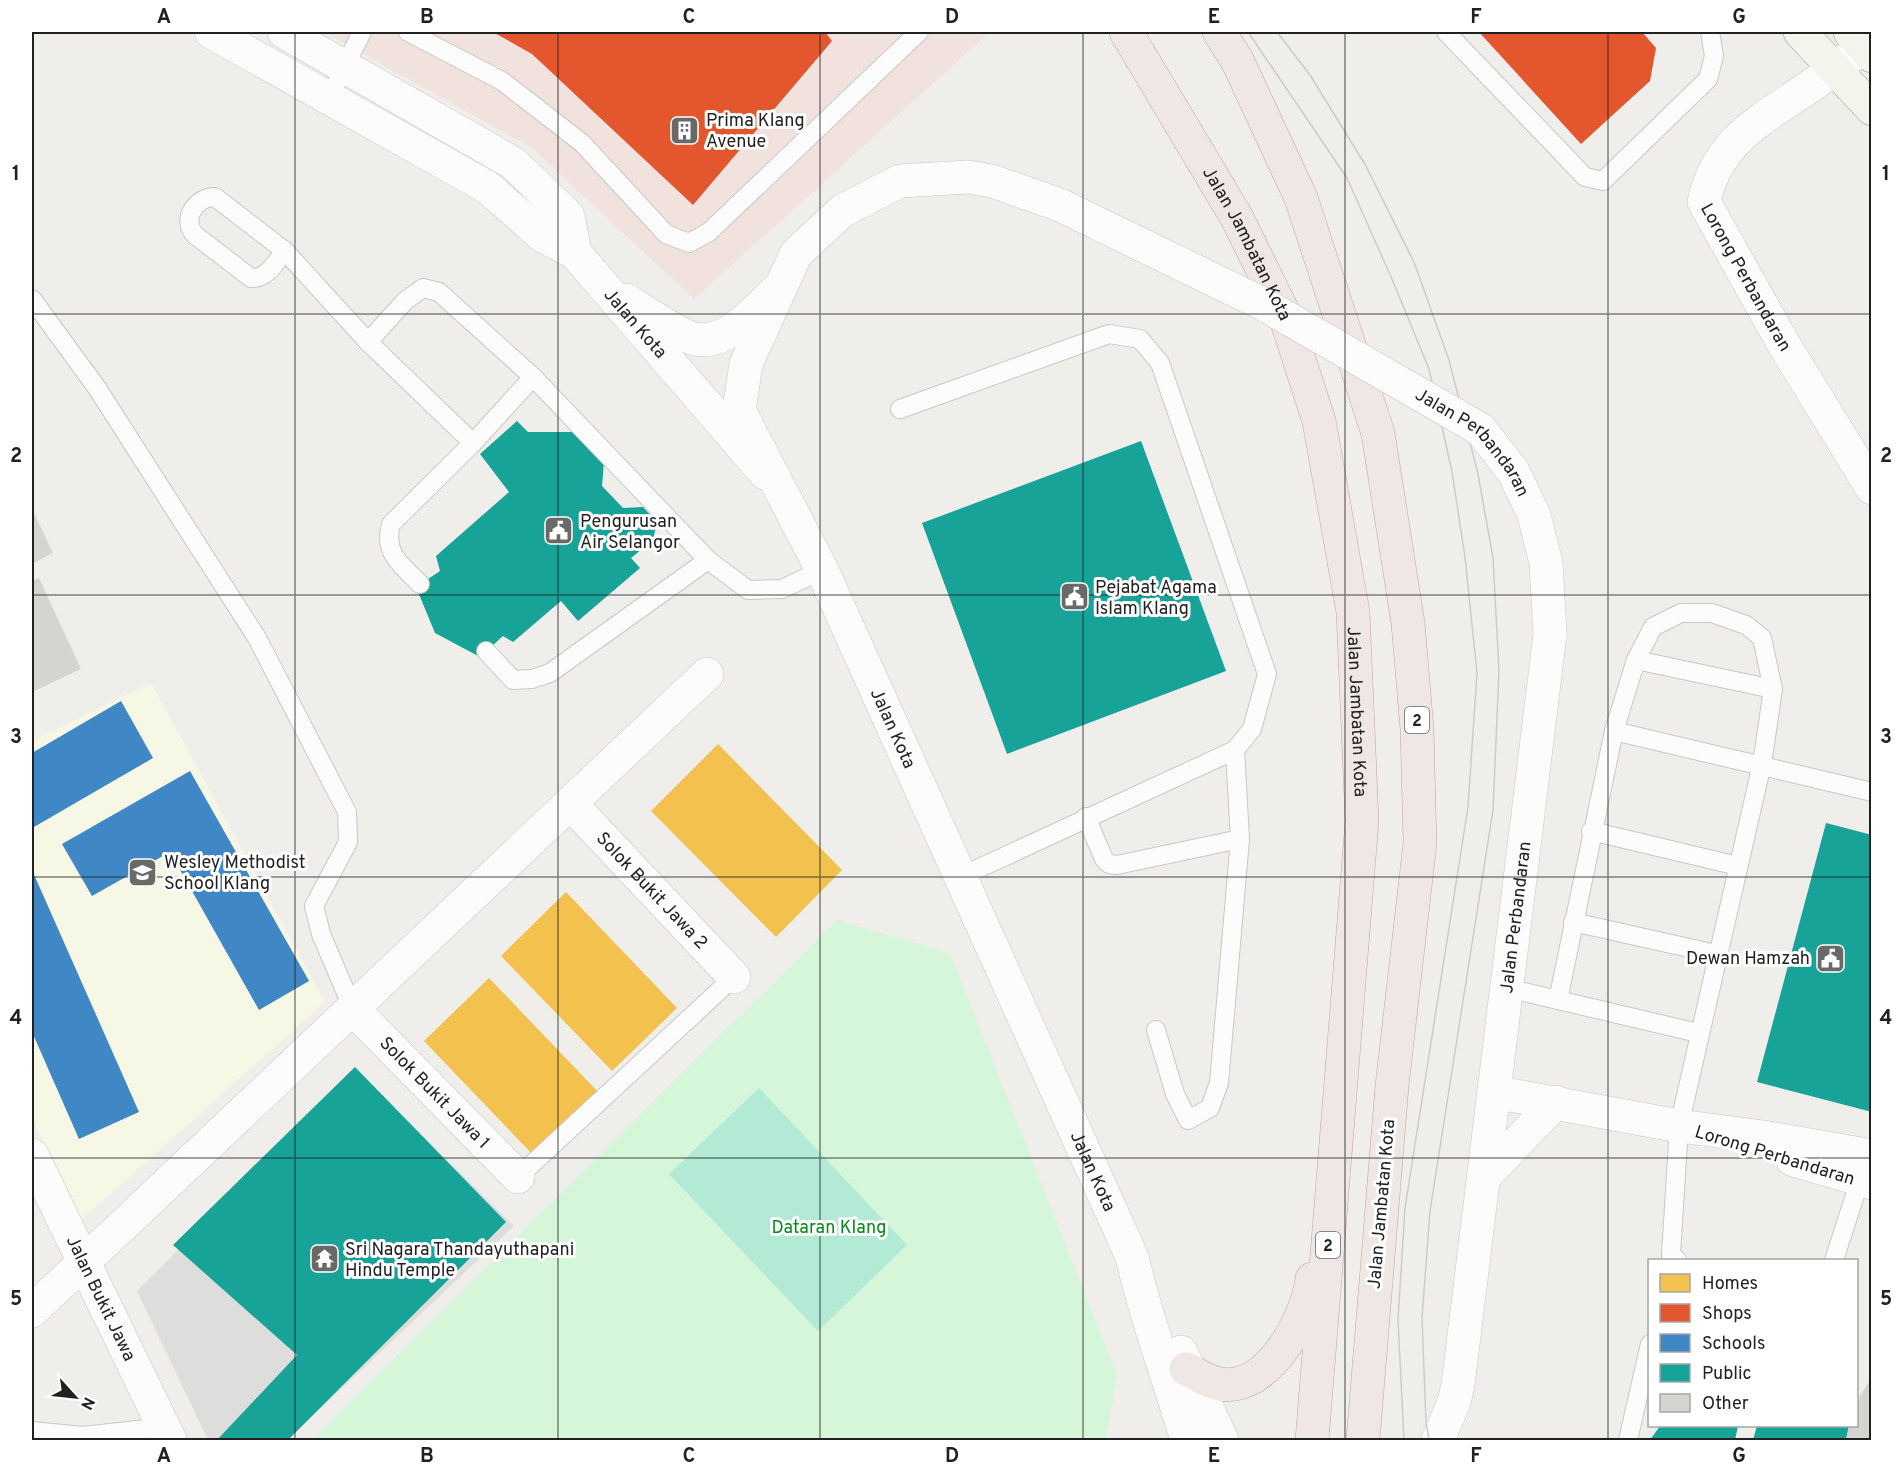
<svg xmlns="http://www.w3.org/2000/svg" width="1903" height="1472" viewBox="0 0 1903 1472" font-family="Overpass,sans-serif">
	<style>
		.commercial { fill: #f1e2de }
		.education { fill: #f7f7e6 }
		.religious { fill: #dddddb }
		.park { fill: #d6f6d9 }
		.pitch { fill: #b2ead6 }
		.homes { fill: #f2c14e }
		.shops { fill: #e4572e }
		.schools { fill: #3f88c5 }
		.public { fill: #17a398 }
		.building { fill: #d6d4d1 }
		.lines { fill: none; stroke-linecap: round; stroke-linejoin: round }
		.service-casing { stroke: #c8c8c6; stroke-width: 20 }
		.minor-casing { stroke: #c8c8c6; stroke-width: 34 }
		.tertiary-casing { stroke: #c8c8c6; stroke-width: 34 }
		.secondary-casing { stroke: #969a80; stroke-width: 34 }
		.trunk-casing { stroke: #c79fa7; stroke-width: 34 }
		.service { stroke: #fdfcfc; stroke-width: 18 }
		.minor { stroke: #fdfcfc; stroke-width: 33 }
		.tertiary { stroke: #fdfcfc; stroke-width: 33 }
		.secondary { stroke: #f3f5ec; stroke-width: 33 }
		.trunk { stroke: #efe7e4; stroke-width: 33 }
		.tram { stroke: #cbcbcb; stroke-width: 1.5 }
		.tertiary-bridge-casing { stroke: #c8c8c6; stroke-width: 34; stroke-linecap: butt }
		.tertiary-bridge { stroke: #fdfcfc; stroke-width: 33 }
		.grid { fill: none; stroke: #212121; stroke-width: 1.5; stroke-opacity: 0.55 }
		.labels { text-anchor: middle; stroke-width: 6; stroke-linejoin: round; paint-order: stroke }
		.shield { fill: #fff; stroke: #646464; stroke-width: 1.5 }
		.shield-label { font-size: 16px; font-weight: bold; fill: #212121 }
		.poi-label { font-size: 18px; fill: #212121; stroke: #fff; text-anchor: start }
		.street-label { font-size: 18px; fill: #212121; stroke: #fff }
		.park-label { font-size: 18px; fill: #048a19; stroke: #fff }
		.neatline { fill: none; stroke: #212121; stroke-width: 2 }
		.grid-label { font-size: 20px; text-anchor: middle; font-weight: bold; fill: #212121 }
	</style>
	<rect width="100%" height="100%" fill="#efeeea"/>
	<polygon class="commercial" points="324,32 990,32 694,299 532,148"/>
	<polygon class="education" points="151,683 325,1002 80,1221 32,1118 32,741"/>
	<polygon class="religious" points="356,1071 514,1226 287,1440 208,1440 137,1291"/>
	<polygon class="park" points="836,920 950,953 1117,1375 1106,1440 312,1440"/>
	<polygon class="pitch" points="759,1088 907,1245 818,1331 669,1174"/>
	<g class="homes">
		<polygon points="718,744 842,870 776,937 651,811"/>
		<polygon points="566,892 677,1008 612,1071 501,956"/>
		<polygon points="489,978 600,1094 535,1157 424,1041"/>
	</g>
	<g class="shops">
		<polygon points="493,32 825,32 832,41 693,205 532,54"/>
		<polygon points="1479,32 1642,32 1656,48 1650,81 1581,144"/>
	</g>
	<g class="schools">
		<polygon points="121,701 153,758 34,827 32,822 32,753"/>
		<polygon points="190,771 309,981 259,1010 170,852 92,896 62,844"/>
		<polygon points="32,870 139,1112 79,1139 32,1032"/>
	</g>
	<g class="public">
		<polygon points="517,421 528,432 578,432 604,462 602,486 623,508 643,507 657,522 653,540 631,558 640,568 578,621 561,601 513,642 503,636 480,657 435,633 416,587 440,571 436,556 509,492 480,454"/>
		<polygon points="1141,441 1226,671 1007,754 922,523"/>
		<polygon points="1826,823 1872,835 1872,1112 1757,1082"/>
		<polygon points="355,1067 506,1222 288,1440 217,1440 297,1355 173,1245"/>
		<polygon points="1660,1426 1738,1426 1735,1440 1650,1440"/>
		<polygon points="1757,1426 1849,1426 1846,1440 1753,1440"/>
	</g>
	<g class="building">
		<polygon points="32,509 53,553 32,564"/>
		<polygon points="39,578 81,669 32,692 32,581"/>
		<polygon points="1872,1377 1872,1440 1846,1440 1849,1426 1856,1426 1856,1402"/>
	</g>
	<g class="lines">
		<defs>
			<g id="service">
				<polyline points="408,32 502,81 582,143 666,234 689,243 709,232 919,32"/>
				<polyline points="1446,32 1585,177 1603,181 1708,79 1714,56 1710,32"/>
				<polyline points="330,96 362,32"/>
				<path d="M 285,251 L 215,197 C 195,197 181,220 195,235 L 251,278 C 267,279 275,263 285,251 L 368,342 L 473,443"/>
				<polyline points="32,299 97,388 257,638 347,812 348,842 314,906 321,934 353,1009"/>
				<polyline points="368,342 405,301 423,288 439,292 533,377"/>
				<polyline points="900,409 1109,334 1140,339 1160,363 1267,674 1252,729 1235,750 960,877"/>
				<path d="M 420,584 C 401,564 383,554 391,524 L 473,443 L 533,377 L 708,560 L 748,590 L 782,589 L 822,570"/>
				<polyline points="486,651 513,680 532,679 550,673 708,560"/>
				<polyline points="1636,660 1773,689"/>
				<polyline points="1614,731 1872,792"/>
				<polyline points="1086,817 1104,859 1109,864 1117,865 1240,839"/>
				<polyline points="1591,831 1738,866"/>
				<polyline points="1573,922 1716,954"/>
				<polyline points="1507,988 1698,1033"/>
				<polyline points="1558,1000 1614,731 1636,660 1653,627 1681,613 1712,613 1746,625 1762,638 1773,689 1762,764 1679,1126 1671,1255 1677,1260"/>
				<polyline points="1156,1030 1175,1094 1188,1120 1210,1108 1219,1083 1240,839 1235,750"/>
				<polyline points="518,1177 734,977"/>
				<polyline points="1834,1260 1862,1174"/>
				<polyline points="32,1431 83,1436 164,1427"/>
				<polyline points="1628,1440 1650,1344"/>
			</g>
			<g id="minor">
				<path id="s1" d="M 211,32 L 487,187 L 543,236 L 575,253 L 765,473"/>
				<polyline points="284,32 513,163 568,216 575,253"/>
				<path d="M 626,300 C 642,309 679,336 695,339 C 728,346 757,308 779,288"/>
				<path id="s2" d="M 570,803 L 734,977"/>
				<path id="s3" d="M 353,1009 L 518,1177"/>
				<path id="s4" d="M 32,1155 L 170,1440"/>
				<polyline points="32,1311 707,674"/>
			</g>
			<g id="tertiary">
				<path id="s5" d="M 1864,47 C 1846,59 1829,73 1812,85 C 1764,119 1717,139 1704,202 L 1783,343 L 1872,488"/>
				<path id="s6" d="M 1060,205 L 992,181 L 968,177 L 900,181 L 842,211 L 796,254 L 746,364 L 739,410 L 822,570 L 1132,1257 C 1146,1319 1169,1379 1187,1440"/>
				<polyline points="1494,1092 1679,1126 1763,1137 1872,1156"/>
				<polyline points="1793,1160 1872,1183"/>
				<polyline points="1485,1176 1556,1102"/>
				<polyline points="1181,1352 1222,1440"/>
				<path id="s7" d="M 1438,1440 L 1454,1402 L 1458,1385 L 1550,634"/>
			</g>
			<g id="secondary">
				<polyline points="1800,32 1872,109"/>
				<polyline points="1850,32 1872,56"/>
			</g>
			<g id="trunk">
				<path id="s8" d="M 1126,32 L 1237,218 L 1285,316 L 1319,421 L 1353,612 L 1362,821 L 1312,1440"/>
				<polyline points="1219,32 1237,60 1301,198 1378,433 1408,623 1417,729 1420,843 1392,1086 1363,1440"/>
				<path d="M 1186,1369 C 1196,1373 1209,1383 1220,1384 C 1268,1392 1307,1319 1312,1279"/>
			</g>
		</defs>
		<use href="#service" class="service-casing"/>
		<use href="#minor" class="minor-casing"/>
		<use href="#tertiary" class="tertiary-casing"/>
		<use href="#secondary" class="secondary-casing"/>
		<use href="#trunk" class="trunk-casing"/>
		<use href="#service" class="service"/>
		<use href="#minor" class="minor"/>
		<use href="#tertiary" class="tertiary"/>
		<use href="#secondary" class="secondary"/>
		<use href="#trunk" class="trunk"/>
		<g class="tram">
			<polyline points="1248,32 1347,178 1392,279 1429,369 1452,472 1465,557 1477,673 1468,807 1405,1208 1398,1320 1404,1440"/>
			<polyline points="1277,32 1310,75 1366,166 1414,262 1449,360 1478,474 1493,558 1499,671 1493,810 1430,1211 1422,1318 1426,1421 1429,1440"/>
		</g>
		<defs>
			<g id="tertiary-bridge">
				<path id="s9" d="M 1060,205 L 1263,304 L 1480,429 L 1513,471 L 1534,515 L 1546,563 L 1550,634"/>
			</g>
		</defs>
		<use href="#tertiary-bridge" class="tertiary-bridge-casing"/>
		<use href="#tertiary-bridge" class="tertiary-bridge"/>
	</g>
	<path class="grid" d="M 295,32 L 295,1440M 558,32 L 558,1440M 820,32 L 820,1440M 1083,32 L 1083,1440M 1345,32 L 1345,1440M 1608,32 L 1608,1440M 32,314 L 1872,314M 32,595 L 1872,595M 32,877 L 1872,877M 32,1158 L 1872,1158"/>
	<defs>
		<symbol id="building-square" viewBox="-11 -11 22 22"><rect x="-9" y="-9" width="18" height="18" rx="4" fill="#696967" stroke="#fff"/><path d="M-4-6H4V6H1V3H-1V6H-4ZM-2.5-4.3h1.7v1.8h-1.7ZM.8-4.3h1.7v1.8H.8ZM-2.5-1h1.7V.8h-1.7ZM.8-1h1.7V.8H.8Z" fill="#fff"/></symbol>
		<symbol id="civic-square" viewBox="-11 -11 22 22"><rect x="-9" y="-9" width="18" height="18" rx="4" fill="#696967" stroke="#fff"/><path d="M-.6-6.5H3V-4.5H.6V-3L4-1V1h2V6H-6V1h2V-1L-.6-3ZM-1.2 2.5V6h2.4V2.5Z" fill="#fff"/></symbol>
		<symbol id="school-square" viewBox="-11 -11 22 22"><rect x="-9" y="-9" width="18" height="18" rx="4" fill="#696967" stroke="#fff"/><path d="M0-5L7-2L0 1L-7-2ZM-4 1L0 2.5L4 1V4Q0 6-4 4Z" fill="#fff"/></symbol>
		<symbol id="temple-square" viewBox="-11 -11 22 22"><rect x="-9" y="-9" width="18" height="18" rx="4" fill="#696967" stroke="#fff"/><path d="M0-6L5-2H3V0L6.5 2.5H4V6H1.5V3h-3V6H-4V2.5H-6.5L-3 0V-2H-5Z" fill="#fff"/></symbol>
	</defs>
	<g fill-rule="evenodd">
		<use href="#building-square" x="668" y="114" width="33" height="33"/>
		<use href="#civic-square" x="542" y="514" width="33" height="33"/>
		<use href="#civic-square" x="1058" y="580" width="33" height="33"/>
		<use href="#school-square" x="126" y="856" width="33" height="33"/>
		<use href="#civic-square" x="1814" y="942" width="33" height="33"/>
		<use href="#temple-square" x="308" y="1242" width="33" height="33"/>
	</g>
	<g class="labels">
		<g class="shield">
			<rect x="1405" y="707" width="24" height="26" rx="4.5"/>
			<rect x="1316" y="1232" width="24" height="26" rx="4.5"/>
		</g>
		<g class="shield-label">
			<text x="1417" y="726">2</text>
			<text x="1328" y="1251">2</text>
		</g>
		<g class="poi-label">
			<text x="706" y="126">Prima Klang<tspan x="706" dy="21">Avenue</tspan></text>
			<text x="580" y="527">Pengurusan<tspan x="580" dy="21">Air Selangor</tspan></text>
			<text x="1095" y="593">Pejabat Agama<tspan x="1095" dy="21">Islam Klang</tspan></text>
			<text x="164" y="868">Wesley Methodist<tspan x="164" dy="21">School Klang</tspan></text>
			<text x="1810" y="964" text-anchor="end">Dewan Hamzah</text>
			<text x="345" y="1255">Sri Nagara Thandayuthapani<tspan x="345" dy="21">Hindu Temple</tspan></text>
		</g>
		<g class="street-label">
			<text dy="6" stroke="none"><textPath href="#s8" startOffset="244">Jalan Jambatan Kota</textPath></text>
			<text dy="6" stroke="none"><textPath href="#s5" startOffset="315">Lorong Perbandaran</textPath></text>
			<text dy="6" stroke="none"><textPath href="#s1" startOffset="520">Jalan Kota</textPath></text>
			<text dy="6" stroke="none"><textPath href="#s9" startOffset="480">Jalan Perbandaran</textPath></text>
			<text dy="6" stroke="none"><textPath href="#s8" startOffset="730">Jalan Jambatan Kota</textPath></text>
			<text dy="6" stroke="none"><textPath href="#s6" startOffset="814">Jalan Kota</textPath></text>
			<text dy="6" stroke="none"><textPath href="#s2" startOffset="120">Solok Bukit Jawa 2</textPath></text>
			<text dy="6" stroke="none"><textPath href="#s7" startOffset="530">Jalan Perbandaran</textPath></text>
			<text dy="6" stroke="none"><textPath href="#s3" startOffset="117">Solok Bukit Jawa 1</textPath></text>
			<text transform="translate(1775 1155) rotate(17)" y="6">Lorong Perbandaran</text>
			<text dy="6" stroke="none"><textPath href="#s6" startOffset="1300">Jalan Kota</textPath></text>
			<text transform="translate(1381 1204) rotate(-85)" y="6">Jalan Jambatan Kota</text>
			<text dy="6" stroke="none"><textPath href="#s4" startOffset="159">Jalan Bukit Jawa</textPath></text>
		</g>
		<g class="park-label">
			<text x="829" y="1233">Dataran Klang</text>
		</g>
	</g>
	<rect width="1903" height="1472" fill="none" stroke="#ffffff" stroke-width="66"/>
	<rect x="1648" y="1259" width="210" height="168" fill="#ffffff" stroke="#a6a6a6" stroke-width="1.5"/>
	<rect x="1660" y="1274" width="30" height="18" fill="#f2c14e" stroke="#a6a6a6" stroke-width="1.5"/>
	<text x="1702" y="1289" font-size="18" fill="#212121">Homes</text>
	<rect x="1660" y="1304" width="30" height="18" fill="#e4572e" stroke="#a6a6a6" stroke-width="1.5"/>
	<text x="1702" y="1319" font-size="18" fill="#212121">Shops</text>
	<rect x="1660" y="1334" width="30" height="18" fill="#3f88c5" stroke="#a6a6a6" stroke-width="1.5"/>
	<text x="1702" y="1349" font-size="18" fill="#212121">Schools</text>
	<rect x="1660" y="1364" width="30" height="18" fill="#17a398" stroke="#a6a6a6" stroke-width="1.5"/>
	<text x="1702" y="1379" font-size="18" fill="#212121">Public</text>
	<rect x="1660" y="1394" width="30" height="18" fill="#d6d4d1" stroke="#a6a6a6" stroke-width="1.5"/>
	<text x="1702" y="1409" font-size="18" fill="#212121">Other</text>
	<g transform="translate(75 1397) rotate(117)" stroke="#ffffff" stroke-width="4.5" paint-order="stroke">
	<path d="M0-4.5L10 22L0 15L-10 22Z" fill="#212121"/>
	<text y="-9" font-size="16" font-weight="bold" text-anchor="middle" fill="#212121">N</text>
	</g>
	<rect x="33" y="33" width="1837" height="1406" class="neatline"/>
	<g class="grid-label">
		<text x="164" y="23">A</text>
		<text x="427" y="23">B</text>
		<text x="689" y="23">C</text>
		<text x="952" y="23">D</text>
		<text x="1214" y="23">E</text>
		<text x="1476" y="23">F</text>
		<text x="1739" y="23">G</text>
		<text x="16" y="180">1</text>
		<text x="1886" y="180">1</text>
		<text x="16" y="462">2</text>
		<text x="1886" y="462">2</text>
		<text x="16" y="743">3</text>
		<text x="1886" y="743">3</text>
		<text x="16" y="1024">4</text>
		<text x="1886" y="1024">4</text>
		<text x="16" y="1305">5</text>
		<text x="1886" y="1305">5</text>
		<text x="164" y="1462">A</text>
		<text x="427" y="1462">B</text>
		<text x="689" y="1462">C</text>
		<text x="952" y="1462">D</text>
		<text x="1214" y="1462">E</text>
		<text x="1476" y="1462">F</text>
		<text x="1739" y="1462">G</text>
	</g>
</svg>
